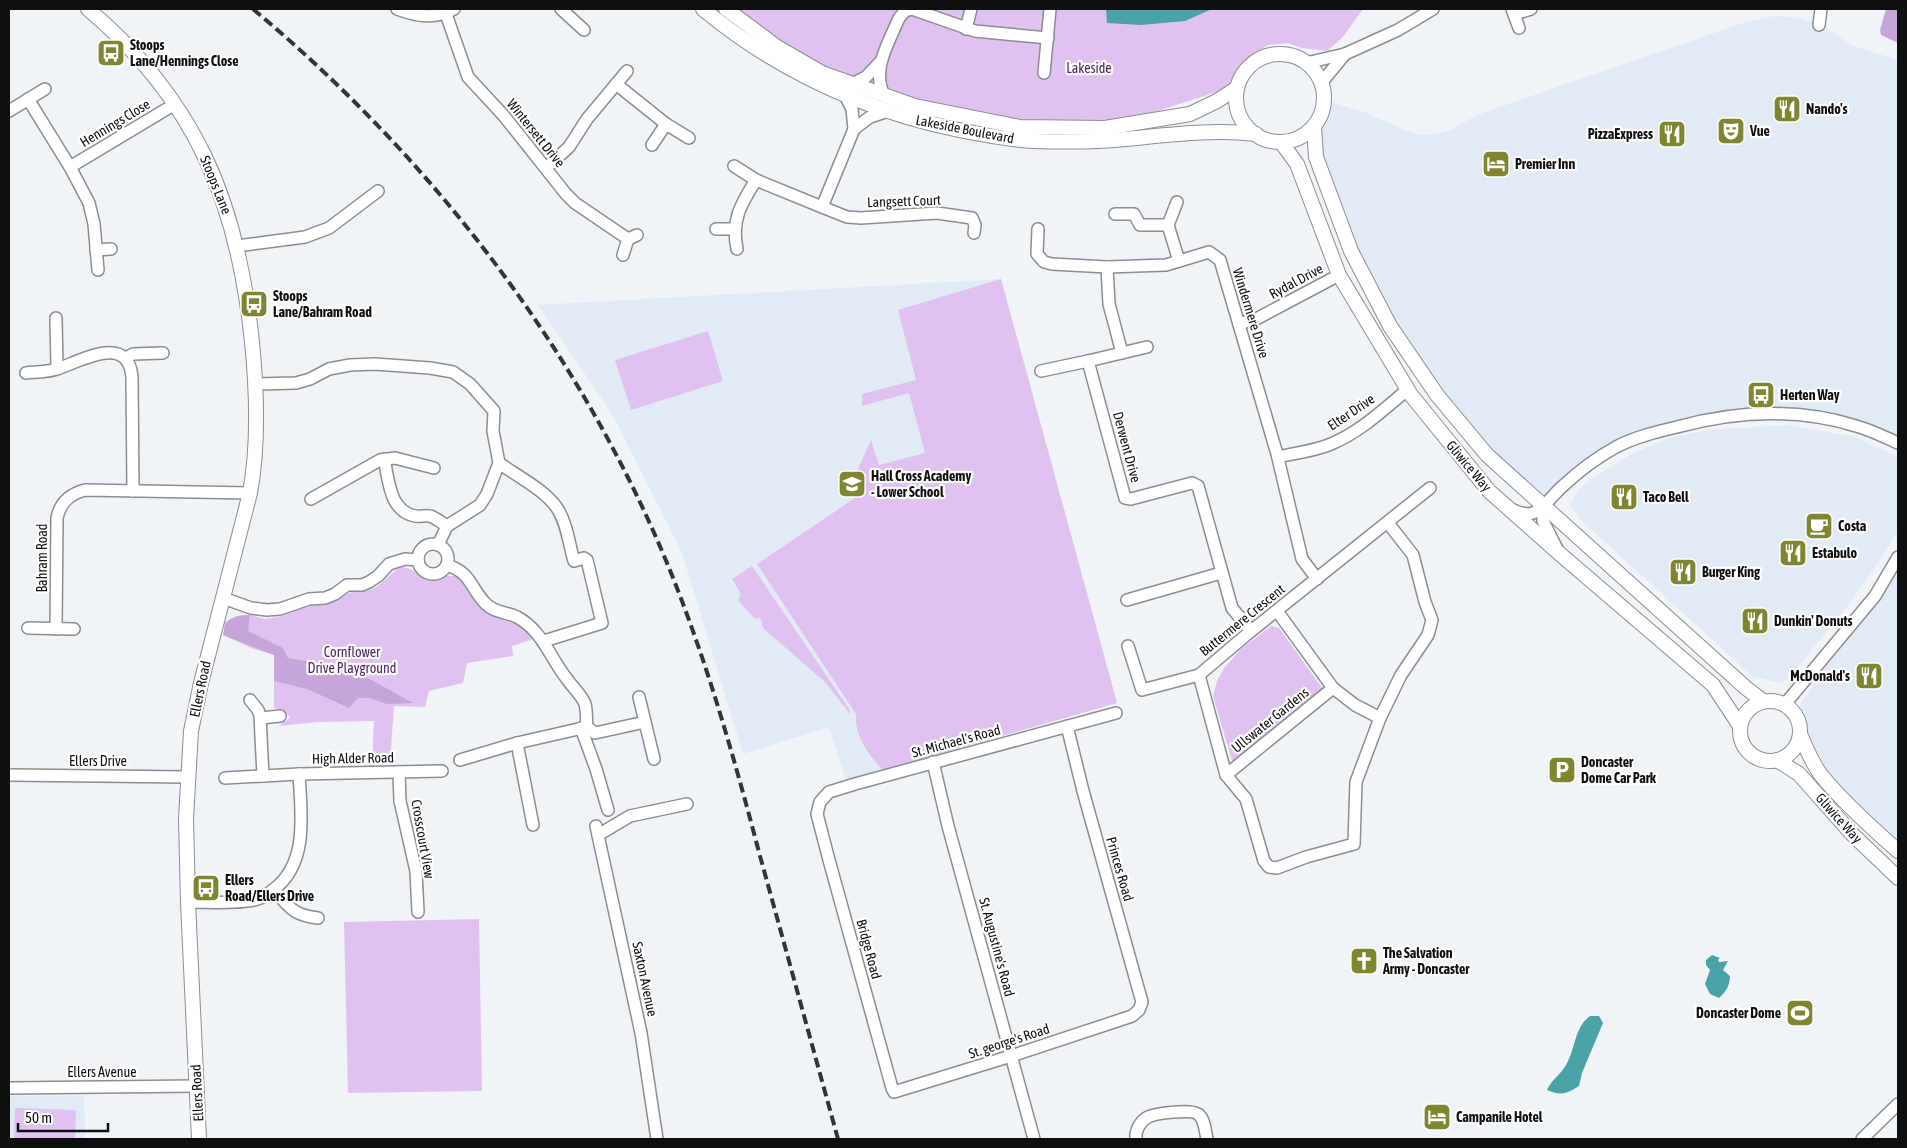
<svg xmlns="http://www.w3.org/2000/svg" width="1907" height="1148" viewBox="0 0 1907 1148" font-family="'Asap Condensed',sans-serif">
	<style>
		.built { fill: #e2eaf6 }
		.green { fill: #e0c2f1 }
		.forest { fill: #c7a4d9 }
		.water { fill: #4ca3a7 }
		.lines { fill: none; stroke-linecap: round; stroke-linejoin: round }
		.minor-casing { stroke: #8a8d92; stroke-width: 14 }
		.tertiary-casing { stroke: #8a8d92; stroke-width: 16 }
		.minor { stroke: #fff; stroke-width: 11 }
		.tertiary { stroke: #fff; stroke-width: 14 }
		.rail { stroke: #323435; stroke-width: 4; stroke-dasharray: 10 5; stroke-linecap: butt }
		.labels { text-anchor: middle; stroke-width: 4.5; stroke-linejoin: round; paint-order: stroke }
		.poi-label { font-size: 14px; font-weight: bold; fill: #0e0f10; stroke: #fff; text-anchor: start }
		.park-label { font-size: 14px; fill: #502464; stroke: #fff }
		.street-label { font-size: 14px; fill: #0e0f10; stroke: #fff }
	</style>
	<rect width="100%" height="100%" fill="#f0f4f9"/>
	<g class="built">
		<polygon points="1775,16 1797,18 1819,25 1826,27 1851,45 1898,60 1898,443 1859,426 1748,414 1697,416 1614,446 1543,506 1437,395 1351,251 1314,127 1324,100 1367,113 1404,130 1420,135 1437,134 1449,131 1477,115 1491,110 1743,23"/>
		<polygon points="1001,279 1117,703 846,780 829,727 743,754 682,553 612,414 538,305"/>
		<polygon points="1790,425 1855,437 1898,457 1898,531 1872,572 1846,608 1788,679 1779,683 1752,676 1582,521 1570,505 1579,489 1593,478 1630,455 1666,439 1707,430"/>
		<polygon points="1898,557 1898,851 1795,749 1795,713"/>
		<polygon points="9,1096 84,1096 85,1139 9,1139"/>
	</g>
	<g class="green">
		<polygon points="727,9 1363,9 1342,38 1327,51 1302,48 1288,43 1268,45 1250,57 1226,89 1105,128 1020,127 922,108 822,73"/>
		<path d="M 1001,279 L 1117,703 L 883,770 C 867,753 855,737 856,714 L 757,564 L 855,498 L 852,483 L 871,440 L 879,465 L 925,453 L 909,393 L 862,406 L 862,394 L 916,380 L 898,310 Z"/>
		<polygon points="708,331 723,381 631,410 615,360"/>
		<polygon points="752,566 849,709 850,714 826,683 763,628 761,619 754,618 738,600 741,594 732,579"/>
		<path d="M 402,567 C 412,568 418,575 427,577 C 438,581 447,573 458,577 C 467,581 472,600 481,608 C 498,621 522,620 534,639 L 512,646 L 513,656 L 467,663 L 463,683 L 429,691 L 425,707 L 394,706 L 390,763 L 372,763 L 374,721 L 318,722 L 278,726 L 290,718 C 287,711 281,709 274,708 L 274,655 L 251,648 L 223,635 L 225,628 L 236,616 L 250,615 L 265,619 L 279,617 L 306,607 L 330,603 L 355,590 L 370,590 L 378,586 L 397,569 Z"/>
		<polygon points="1271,626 1279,628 1322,688 1319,693 1233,764 1213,696 1217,681 1224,668 1241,649"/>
		<polygon points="479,919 482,1091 348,1093 344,922"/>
		<polygon points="15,1108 76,1110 75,1139 14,1139"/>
	</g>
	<g class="forest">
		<polygon points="1886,9 1898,9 1898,43 1881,35 1880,30"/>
		<path d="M 250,615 L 248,631 L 283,648 L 288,658 L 350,668 L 413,703 L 387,704 L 369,698 L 358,698 L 349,708 L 307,689 L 274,681 L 274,655 L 223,635 L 225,623 C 233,616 240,615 250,615 Z"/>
	</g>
	<g class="water">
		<polygon points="1106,9 1212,9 1185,21 1141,25 1107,23"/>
		<path d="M 1712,955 L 1720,958 L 1718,960 L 1719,962 L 1728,961 L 1723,970 L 1730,976 C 1730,986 1725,993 1719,998 L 1710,994 L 1705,984 L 1710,970 L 1706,965 L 1706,960 Z"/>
		<path d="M 1590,1016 L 1599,1016 L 1603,1023 L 1582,1073 L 1579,1086 C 1566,1094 1561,1096 1547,1090 C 1553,1078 1558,1077 1564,1068 C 1576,1052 1573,1028 1590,1016 Z"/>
	</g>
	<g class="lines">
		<defs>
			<g id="minor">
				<path d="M 397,9 C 416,16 435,20 454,9"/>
				<polyline points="561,9 584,30"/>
				<polyline points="1512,9 1519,28"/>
				<polyline points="446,14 468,77 504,116 566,194 575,203 628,239 637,235"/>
				<polyline points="1515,14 1531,9"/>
				<polyline points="1819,25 1821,9"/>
				<polyline points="966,29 971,9"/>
				<polyline points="1306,63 1345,54 1398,30 1433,9"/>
				<polyline points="1044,73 1050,9"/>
				<polyline points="1322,82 1345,54"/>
				<polyline points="616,84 666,124 689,138"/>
				<polyline points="852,84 866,77 881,61"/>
				<polyline points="845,95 852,109 854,129 870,117 888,111"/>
				<path d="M 884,95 C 871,70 889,42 899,18 L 905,11 L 912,9 L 975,31 L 1048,38"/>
				<polyline points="28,99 70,167 89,203 94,224 98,270"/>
				<polyline points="9,111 45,89"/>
				<polyline points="652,145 666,124"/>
				<polyline points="734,166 756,180 822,207 854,129"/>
				<polyline points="70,167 175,104"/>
				<polyline points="546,168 569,147 587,119 627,71"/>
				<polyline points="822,207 847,217 861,218 937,213 972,218 975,225 974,233"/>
				<polyline points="1115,214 1134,214 1140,225 1168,225 1179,261"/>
				<polyline points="1168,225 1177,202"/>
				<polyline points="716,229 734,229"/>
				<polyline points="1038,229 1037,254 1044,262 1052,264 1107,267 1166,265 1209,252 1220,260 1277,454 1302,559 1317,579"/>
				<polyline points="237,246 305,237 329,228 378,191"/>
				<path d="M 737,249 C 731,220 741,204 756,180"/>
				<polyline points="96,250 111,249"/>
				<polyline points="623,255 628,239"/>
				<polyline points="1107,267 1109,304 1122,353"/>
				<polyline points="56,318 57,368"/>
				<polyline points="1239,324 1258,318 1339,275"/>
				<polyline points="1147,347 1088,361 1125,498 1131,499 1192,483 1198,486 1232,608 1251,631"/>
				<polyline points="126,358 133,354 163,353"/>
				<polyline points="1041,371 1088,361"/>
				<path d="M 26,373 C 36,372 47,372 57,369 C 81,361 128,333 132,377 L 133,491"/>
				<polyline points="256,384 296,383 310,379 329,369 350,365 375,364 430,368 453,372 470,384 494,411 493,431 499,463 487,494 480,505 447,526 438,545"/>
				<path d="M 1278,457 C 1295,453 1315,451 1331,444 C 1360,432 1383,410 1407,390"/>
				<path d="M 384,459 C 389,480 389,511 415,516 C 420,517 425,515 430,516 C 436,518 442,523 447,526"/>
				<path d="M 499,463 C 517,476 545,490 557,508 C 567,523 569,544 574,561 L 584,558 L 587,560 L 602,623 L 544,641"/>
				<polyline points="311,499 380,460 395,458 434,468"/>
				<polyline points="1543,506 1543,521 1558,551"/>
				<path d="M 1511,509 C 1517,512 1526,515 1533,513 C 1545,508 1554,493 1564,485 C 1579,471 1598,457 1616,447 C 1635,437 1656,432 1677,427 C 1736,411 1798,408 1856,426 C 1871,430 1884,437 1898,443"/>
				<circle cx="433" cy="559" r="15"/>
				<path d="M 447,565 C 472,573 470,588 486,604 C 495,613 507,612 517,617 C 543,631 550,658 567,679 C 573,688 581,694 585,704 C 587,711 586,719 587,727"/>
				<polyline points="223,598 251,608 267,610 280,609 309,599 325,598 335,594 347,585 362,585 369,582 378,576 389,564 405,559 418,560"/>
				<polyline points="1127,600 1221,573"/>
				<polyline points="1277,611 1333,688 1355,705 1380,718"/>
				<polyline points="28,628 74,629"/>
				<path d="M 56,629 L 57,518 C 60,502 70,494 85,490 L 250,493"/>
				<polyline points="1128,646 1142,690 1199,675 1251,631 1430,488"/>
				<polyline points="1199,675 1226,775 1246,799 1264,861 1269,867 1277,868 1306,857 1354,844 1356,782 1380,718 1401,675 1428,635 1432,620 1425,602 1413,555 1388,523"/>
				<polyline points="639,697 645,722"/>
				<polyline points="250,700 258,710 260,716 263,776"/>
				<polyline points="1785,704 1875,596 1898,557"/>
				<polyline points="261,718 280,716"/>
				<polyline points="1067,726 1083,791 1142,1002 1139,1010 1132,1016 1011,1056 894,1092 892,1088 829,860 817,814 820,802 829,792 855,784 1116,713"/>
				<polyline points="587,727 595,733 645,722 654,759"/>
				<polyline points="581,728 596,769 608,810"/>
				<polyline points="460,760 517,743"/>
				<polyline points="933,762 948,826 1034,1139"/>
				<polyline points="399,772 400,801 416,871 418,912"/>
				<polyline points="9,775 188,777"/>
				<polyline points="1226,775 1333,688"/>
				<polyline points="225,778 299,774"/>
				<polyline points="533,825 517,743 587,727"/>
				<polyline points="596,826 641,1033 657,1139"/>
				<polyline points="598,835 630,816 687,804"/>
				<path d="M 274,890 C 290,908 293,915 318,918"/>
				<path d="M 188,902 C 209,902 233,904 254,900 C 260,899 269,894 274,889 C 309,863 301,812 299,774 L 442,771"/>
				<polyline points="9,1088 196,1086"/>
				<path d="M 1136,1139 C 1135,1131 1140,1121 1148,1117 C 1156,1113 1191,1109 1198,1114 C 1205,1119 1205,1131 1207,1139"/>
				<polyline points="1862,1139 1898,1104"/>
			</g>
			<g id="tertiary">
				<path d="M 88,9 C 196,100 238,203 252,342 C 257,392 259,444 250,493 L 201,683 L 191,731 L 186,819 L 188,902 L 199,1139"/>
				<path d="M 703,9 C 778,71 863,110 959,130 C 984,135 1009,140 1034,141 C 1063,142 1095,142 1125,139 C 1169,135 1212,129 1256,134"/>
				<polyline points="726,9 777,47 822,73 915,106 1020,127 1105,128 1190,114 1217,101 1237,88"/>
				<circle cx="1280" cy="98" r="44"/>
				<polyline points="1314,127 1316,157 1351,251 1390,326 1437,395 1487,455 1746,688 1763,701"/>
				<polyline points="1281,142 1297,164 1339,275 1411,395 1489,491 1560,554 1713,685 1740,726"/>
				<circle cx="1770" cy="731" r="30"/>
				<path d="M 1800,734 C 1806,748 1812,763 1821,775 C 1842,801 1873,829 1898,851"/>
				<polyline points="1777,760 1799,774 1852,834 1898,878"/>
			</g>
		</defs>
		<use href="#minor" class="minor-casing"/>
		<use href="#tertiary" class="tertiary-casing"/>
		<use href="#minor" class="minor"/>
		<use href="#tertiary" class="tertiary"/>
		<path class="rail" d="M 253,9 C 431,158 578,348 667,563 C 706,658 734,757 760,856 C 786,950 812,1045 838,1139"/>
	</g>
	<defs>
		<symbol id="bus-square" viewBox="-11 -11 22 22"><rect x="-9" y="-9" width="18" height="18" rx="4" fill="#808530" stroke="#fff"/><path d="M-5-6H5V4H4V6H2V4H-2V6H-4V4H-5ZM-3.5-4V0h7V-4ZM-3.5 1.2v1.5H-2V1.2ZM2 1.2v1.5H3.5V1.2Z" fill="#fff"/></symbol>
		<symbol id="restaurant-square" viewBox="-11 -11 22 22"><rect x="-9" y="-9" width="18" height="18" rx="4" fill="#808530" stroke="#fff"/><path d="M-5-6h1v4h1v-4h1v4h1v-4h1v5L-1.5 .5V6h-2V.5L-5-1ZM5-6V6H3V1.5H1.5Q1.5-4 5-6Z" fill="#fff"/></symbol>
		<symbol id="theatre-square" viewBox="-11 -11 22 22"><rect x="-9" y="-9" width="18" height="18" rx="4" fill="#808530" stroke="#fff"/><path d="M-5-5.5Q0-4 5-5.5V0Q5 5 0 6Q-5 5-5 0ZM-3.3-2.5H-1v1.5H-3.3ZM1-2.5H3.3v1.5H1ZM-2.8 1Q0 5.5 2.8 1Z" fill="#fff"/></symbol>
		<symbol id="hotel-square" viewBox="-11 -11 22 22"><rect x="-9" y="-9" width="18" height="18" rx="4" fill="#808530" stroke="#fff"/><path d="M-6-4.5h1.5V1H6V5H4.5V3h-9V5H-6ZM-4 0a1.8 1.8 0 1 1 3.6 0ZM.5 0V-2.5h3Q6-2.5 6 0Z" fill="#fff"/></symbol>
		<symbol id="school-square" viewBox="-11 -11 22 22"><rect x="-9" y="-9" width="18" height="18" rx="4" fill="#808530" stroke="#fff"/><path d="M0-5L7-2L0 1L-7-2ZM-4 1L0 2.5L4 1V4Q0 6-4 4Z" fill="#fff"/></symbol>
		<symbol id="cafe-square" viewBox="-11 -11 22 22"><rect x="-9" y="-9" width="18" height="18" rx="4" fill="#808530" stroke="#fff"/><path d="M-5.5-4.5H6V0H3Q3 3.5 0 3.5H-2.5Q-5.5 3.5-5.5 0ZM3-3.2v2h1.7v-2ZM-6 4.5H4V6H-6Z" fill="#fff"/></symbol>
		<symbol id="parking-square" viewBox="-11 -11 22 22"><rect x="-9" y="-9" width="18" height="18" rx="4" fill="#808530" stroke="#fff"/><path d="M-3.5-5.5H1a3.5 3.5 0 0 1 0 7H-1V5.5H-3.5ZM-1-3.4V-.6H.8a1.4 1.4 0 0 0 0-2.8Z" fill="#fff"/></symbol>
		<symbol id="church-square" viewBox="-11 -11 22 22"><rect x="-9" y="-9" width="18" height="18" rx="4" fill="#808530" stroke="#fff"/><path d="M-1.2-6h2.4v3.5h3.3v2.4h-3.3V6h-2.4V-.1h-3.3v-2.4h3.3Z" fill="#fff"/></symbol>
		<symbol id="stadium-square" viewBox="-11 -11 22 22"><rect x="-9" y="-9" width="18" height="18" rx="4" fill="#808530" stroke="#fff"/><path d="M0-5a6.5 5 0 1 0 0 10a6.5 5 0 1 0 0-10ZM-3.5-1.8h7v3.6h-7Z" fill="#fff"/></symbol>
	</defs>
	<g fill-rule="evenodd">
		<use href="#bus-square" x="95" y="37" width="32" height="32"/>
		<use href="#restaurant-square" x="1771" y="93" width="32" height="32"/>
		<use href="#theatre-square" x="1715" y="115" width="32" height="32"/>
		<use href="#restaurant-square" x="1656" y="118" width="32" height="32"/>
		<use href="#hotel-square" x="1480" y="148" width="32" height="32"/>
		<use href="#bus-square" x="238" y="288" width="32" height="32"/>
		<use href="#bus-square" x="1745" y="379" width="32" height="32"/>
		<use href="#school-square" x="836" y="468" width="32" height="32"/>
		<use href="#restaurant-square" x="1608" y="481" width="32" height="32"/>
		<use href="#cafe-square" x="1803" y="510" width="32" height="32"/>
		<use href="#restaurant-square" x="1777" y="537" width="32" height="32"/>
		<use href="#restaurant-square" x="1667" y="556" width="32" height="32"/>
		<use href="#restaurant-square" x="1739" y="605" width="32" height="32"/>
		<use href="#restaurant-square" x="1853" y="660" width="32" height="32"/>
		<use href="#parking-square" x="1546" y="754" width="32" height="32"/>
		<use href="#bus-square" x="190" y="872" width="32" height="32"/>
		<use href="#church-square" x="1348" y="945" width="32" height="32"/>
		<use href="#stadium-square" x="1784" y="997" width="32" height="32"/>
		<use href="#hotel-square" x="1421" y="1101" width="32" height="32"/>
	</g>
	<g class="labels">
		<g class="poi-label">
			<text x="130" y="50">Stoops<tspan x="130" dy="16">Lane/Hennings Close</tspan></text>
			<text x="1806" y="114">Nando's</text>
			<text x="1750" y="136">Vue</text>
			<text x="1653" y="139" text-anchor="end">PizzaExpress</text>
			<text x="1515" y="169">Premier Inn</text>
			<text x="273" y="301">Stoops<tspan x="273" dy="16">Lane/Bahram Road</tspan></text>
			<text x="1780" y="400">Herten Way</text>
			<text x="871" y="481">Hall Cross Academy<tspan x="871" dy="16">- Lower School</tspan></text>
			<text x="1643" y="502">Taco Bell</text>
			<text x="1838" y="531">Costa</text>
			<text x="1812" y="558">Estabulo</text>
			<text x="1702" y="577">Burger King</text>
			<text x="1774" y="626">Dunkin' Donuts</text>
			<text x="1850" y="681" text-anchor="end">McDonald's</text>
			<text x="1581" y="767">Doncaster<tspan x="1581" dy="16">Dome Car Park</tspan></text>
			<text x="225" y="885">Ellers<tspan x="225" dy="16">Road/Ellers Drive</tspan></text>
			<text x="1383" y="958">The Salvation<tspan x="1383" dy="16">Army - Doncaster</tspan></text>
			<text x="1781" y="1018" text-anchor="end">Doncaster Dome</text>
			<text x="1456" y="1122">Campanile Hotel</text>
		</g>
		<g class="park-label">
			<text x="1089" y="73">Lakeside</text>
			<text x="352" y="657">Cornflower<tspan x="352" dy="16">Drive Playground</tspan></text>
		</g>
		<g class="street-label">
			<text transform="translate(115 123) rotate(-31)" y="5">Hennings Close</text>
			<text transform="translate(965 129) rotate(11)" y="5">Lakeside Boulevard</text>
			<text transform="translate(536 133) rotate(51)" y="5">Wintersett Drive</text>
			<text transform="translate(216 185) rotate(68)" y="5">Stoops Lane</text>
			<text transform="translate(904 201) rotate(-2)" y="5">Langsett Court</text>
			<text transform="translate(1296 281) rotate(-28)" y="5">Rydal Drive</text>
			<text transform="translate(1251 313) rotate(73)" y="5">Windermere Drive</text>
			<text transform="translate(1351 412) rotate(-34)" y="5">Elter Drive</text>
			<text transform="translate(1127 447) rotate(75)" y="5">Derwent Drive</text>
			<text transform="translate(1469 466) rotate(50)" y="5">Gliwice Way</text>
			<text transform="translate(42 558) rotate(-90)" y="5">Bahram Road</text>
			<text transform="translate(1242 620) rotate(-39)" y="5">Buttermere Crescent</text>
			<text transform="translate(200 689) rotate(-78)" y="5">Ellers Road</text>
			<text transform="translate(1270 720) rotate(-39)" y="5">Ullswater Gardens</text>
			<text transform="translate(956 741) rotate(-15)" y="5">St. Michael's Road</text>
			<text transform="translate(353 758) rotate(-1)" y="5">High Alder Road</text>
			<text x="98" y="766">Ellers Drive</text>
			<text transform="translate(1839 818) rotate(48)" y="5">Gliwice Way</text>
			<text transform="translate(423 839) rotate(80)" y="5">Crosscourt View</text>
			<text transform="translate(1120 869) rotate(74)" y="5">Princes Road</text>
			<text transform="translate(997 947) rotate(75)" y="5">St. Augustine's Road</text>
			<text transform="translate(869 949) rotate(75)" y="5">Bridge Road</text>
			<text transform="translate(645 979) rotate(78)" y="5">Saxton Avenue</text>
			<text transform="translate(1009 1041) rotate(-18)" y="5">St. george's Road</text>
			<text x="102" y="1077">Ellers Avenue</text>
			<text transform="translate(197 1093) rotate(-93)" y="5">Ellers Road</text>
		</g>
	</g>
	<rect width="1907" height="1148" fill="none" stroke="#0e0f10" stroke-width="20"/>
	<path d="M18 1123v8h90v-8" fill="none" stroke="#0e0f10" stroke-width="2.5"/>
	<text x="25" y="1123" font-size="15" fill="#0e0f10" stroke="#ffffff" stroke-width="4" paint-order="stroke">50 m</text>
</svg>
